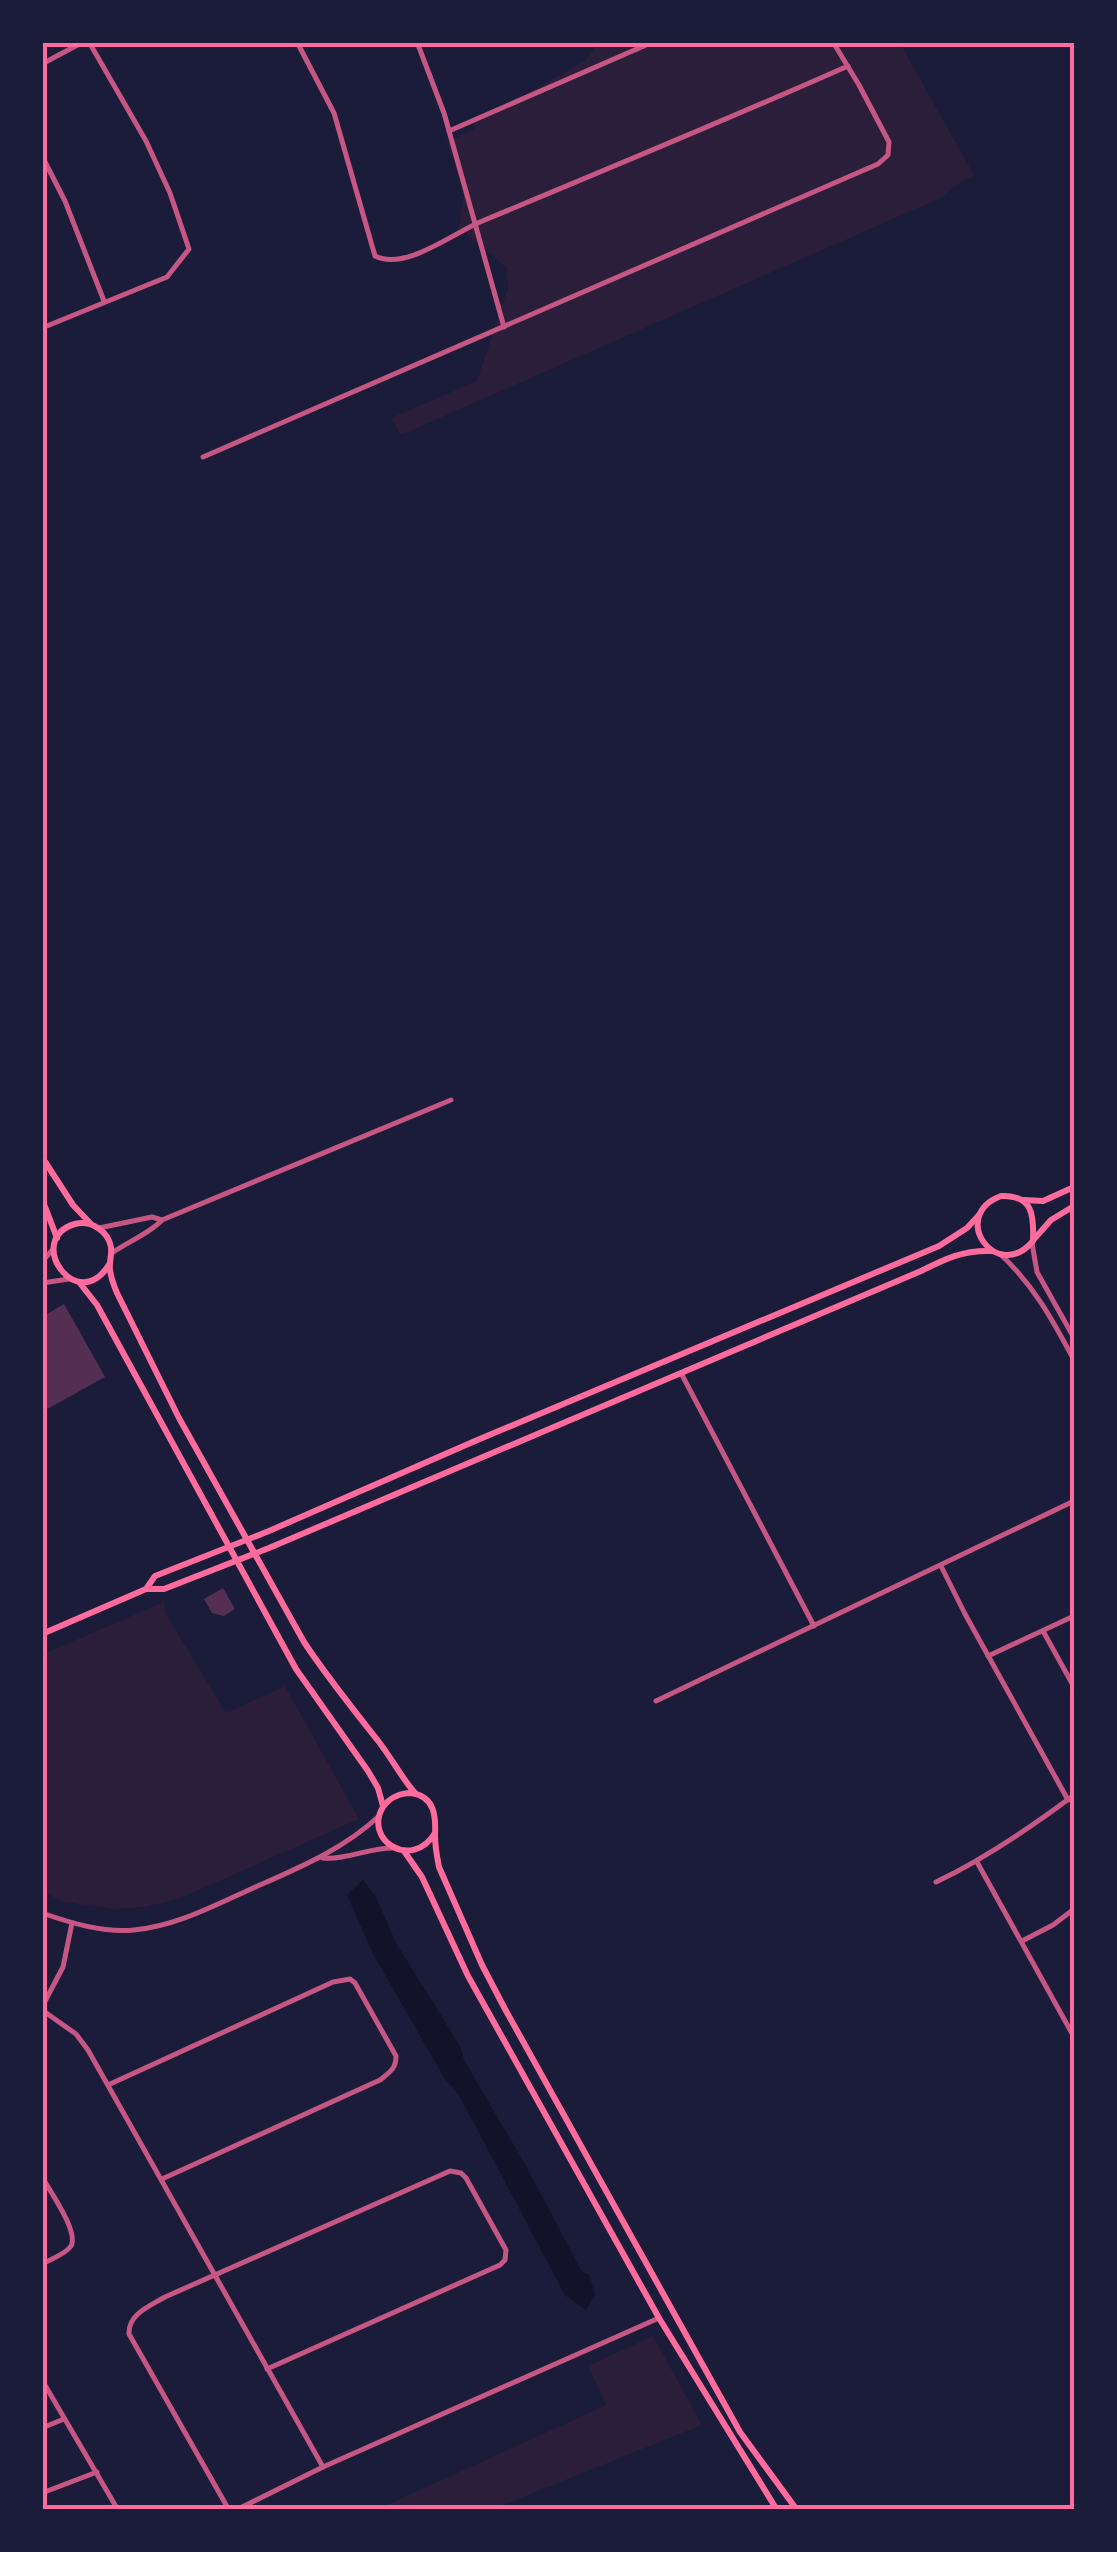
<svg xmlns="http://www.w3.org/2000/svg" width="1117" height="2552" viewBox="0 0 1117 2552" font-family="Karla,sans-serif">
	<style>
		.green { fill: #2a1e3b }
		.water { fill: #12122b }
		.building { fill: #542f53 }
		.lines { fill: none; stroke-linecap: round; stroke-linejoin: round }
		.minor { stroke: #c65784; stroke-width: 5 }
		.tertiary { stroke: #c65784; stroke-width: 5 }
		.secondary { stroke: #ff6b9d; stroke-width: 6 }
		.neatline { fill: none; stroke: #ff6b9d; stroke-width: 4 }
	</style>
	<rect width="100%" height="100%" fill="#1b1b3a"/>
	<g class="green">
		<polygon points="597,43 900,43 974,175 952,188 943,197 401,435 391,418 477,381 508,288 506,267 459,228 466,182 446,143 474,129 473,124 586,60"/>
		<polygon points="164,1602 166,1614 226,1713 285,1686 359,1819 181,1898 145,1907 112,1909 65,1902 43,1892 43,1654"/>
		<polygon points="653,2336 702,2425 493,2509 378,2509 606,2405 588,2366"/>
	</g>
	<polygon class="water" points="363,1880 376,1897 396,1943 460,2046 464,2060 526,2166 582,2272 589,2275 595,2294 586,2310 565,2295 459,2095 445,2079 372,1952 347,1895"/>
	<g class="building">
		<polygon points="64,1304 105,1377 42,1412 42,1317"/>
		<polygon points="223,1588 235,1609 224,1616 212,1613 204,1599"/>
	</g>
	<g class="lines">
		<g class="minor">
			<path d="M 297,42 L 334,113 L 375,256 C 405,271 452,234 480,222 C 603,171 726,120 848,66"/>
			<polyline points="42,64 83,42"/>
			<polyline points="449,131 653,42"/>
			<polyline points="42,156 65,201 104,301"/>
			<polyline points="42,328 167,277 189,249 170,193 146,141 89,42"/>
			<polyline points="203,457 878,164 888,155 889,142 859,85 833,42"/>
			<polyline points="681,1373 814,1626"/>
			<polyline points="941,1566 965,1614 1068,1800"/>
			<polyline points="1043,1631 1074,1687"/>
			<polyline points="988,1656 1074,1616"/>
			<polyline points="977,1862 1074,2037"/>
			<path d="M 936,1882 C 986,1858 1030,1828 1074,1795"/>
			<polyline points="1022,1941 1053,1925 1074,1909"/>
			<polyline points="42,2010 76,2034 88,2050 323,2467"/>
			<path d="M 108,2085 L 333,1982 L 350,1979 L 355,1983 L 396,2056 C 396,2069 390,2072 380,2080 L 162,2179"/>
			<path d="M 42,2177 C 50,2191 79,2232 71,2246 C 66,2254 51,2259 42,2264"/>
			<polyline points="42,2380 118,2510"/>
			<polyline points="42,2428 64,2419"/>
			<polyline points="42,2493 97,2472"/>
			<path d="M 229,2510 L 129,2334 C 128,2314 150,2306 165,2297 L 450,2171 L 461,2173 L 466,2178 L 506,2250 L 505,2260 L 500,2265 L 267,2369"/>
			<polyline points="236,2510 323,2467 659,2318"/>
		</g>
		<g class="tertiary">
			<polyline points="417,42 444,113 504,327"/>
			<polyline points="162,1220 451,1100"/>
			<path d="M 99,1228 L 152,1217 L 162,1220 C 149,1234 127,1242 112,1253"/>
			<polyline points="1032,1243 1037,1272 1074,1338"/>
			<path d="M 1000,1254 C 1034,1285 1053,1321 1074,1360"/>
			<polyline points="42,1262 53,1249"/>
			<polyline points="42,1283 69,1279"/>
			<polyline points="656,1701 1074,1501"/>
			<path d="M 323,1858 C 348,1860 370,1847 395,1848"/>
			<path d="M 42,1913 C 71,1923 103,1933 134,1930 C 176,1926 213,1906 251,1889 C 296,1869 343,1850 379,1816"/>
			<polyline points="42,2007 63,1967 72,1923"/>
		</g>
		<g class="secondary">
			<polyline points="42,1157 73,1205 90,1223"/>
			<path d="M 1001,1196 C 1033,1195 1034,1215 1033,1241 C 997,1284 948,1216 1001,1196 Z"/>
			<polyline points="42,1199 57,1238"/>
			<polyline points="1024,1200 1043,1201 1074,1187"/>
			<polyline points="1035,1238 1051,1220 1074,1206"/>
			<path d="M 110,1263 C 78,1318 23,1239 75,1224 C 91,1220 108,1231 111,1247 C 112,1255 109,1262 110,1270 C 111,1278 114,1286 117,1293 L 179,1418 L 304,1642 C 327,1677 353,1709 379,1742 C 392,1759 401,1777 415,1793"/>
			<polyline points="79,1282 97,1305 296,1669 368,1771 378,1788 383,1806"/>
			<path d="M 147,1589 L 164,1589 L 269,1548 L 921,1271 C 945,1259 963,1250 991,1251"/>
			<polyline points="42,1634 146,1589 155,1576 269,1531 475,1441 939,1246 967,1228 979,1215"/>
			<path d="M 435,1833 C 412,1871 363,1840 383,1807 C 389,1798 400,1793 411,1793 C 435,1796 436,1817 435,1835 C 435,1846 437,1857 439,1867 L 482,1965 L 505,2009 L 740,2432 L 797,2510"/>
			<polyline points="404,1851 422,1877 468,1976 659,2318 777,2510"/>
		</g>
	</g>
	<rect width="1117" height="2552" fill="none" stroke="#1b1b3a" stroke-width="90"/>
	<rect x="45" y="45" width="1027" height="2462" class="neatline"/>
</svg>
